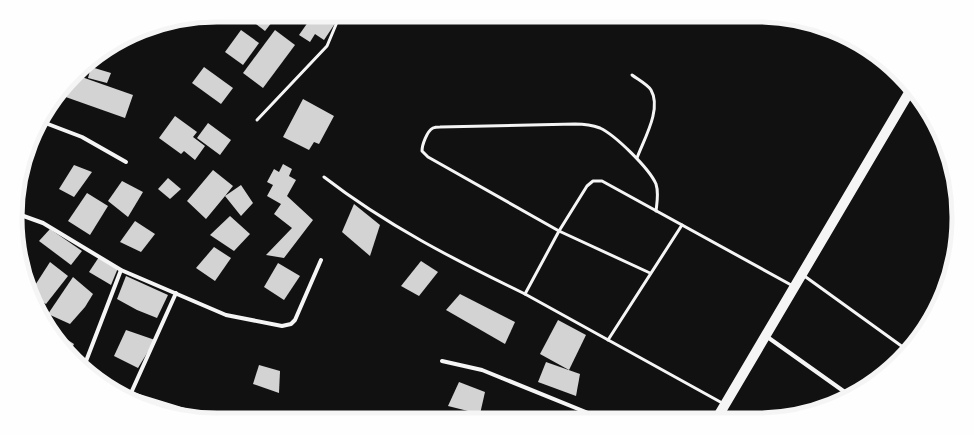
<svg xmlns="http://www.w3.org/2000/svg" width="974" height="435" viewBox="0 0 974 435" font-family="'Titillium Web',sans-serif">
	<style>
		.building { fill: #d3d3d3 }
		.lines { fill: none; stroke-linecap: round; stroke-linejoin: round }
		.service { stroke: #f5f5f5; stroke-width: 3 }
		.minor { stroke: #f5f5f5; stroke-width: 4 }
		.primary { stroke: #f5f5f5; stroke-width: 10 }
		.rim { fill: none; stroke: #f5f5f5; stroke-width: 5 }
	</style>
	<rect width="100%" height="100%" fill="#111"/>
	<g class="building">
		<polygon points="244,15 273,15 276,17 265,31"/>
		<polygon points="313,15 326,15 336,22 324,40 315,34 310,42 299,35"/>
		<polygon points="241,30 259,43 243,65 225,52"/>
		<polygon points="275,30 295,45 263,88 243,73"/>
		<polygon points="91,67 111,73 107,83 88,78"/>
		<polygon points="204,67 233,88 221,104 192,83"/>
		<polygon points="76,75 133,95 125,118 60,95"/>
		<polygon points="303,99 334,116 319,144 314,142 309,150 283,137"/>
		<polygon points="175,116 197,132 193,137 205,146 195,160 184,151 181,154 159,138"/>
		<polygon points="208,123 231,140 220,155 197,138"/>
		<polygon points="283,164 292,169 289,176 296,180 287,196 313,220 284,258 266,255 292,228 274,214 281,204 267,196 273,185 267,182 274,169 279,172"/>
		<polygon points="74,165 92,172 74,197 59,189"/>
		<polygon points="213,170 233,186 225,196 241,185 253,203 241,216 225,196 206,219 187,201"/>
		<polygon points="168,178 181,189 170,199 158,189"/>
		<polygon points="122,181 143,192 128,217 108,201"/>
		<polygon points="87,193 108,206 90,235 68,221"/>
		<polygon points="354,204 380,225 370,256 342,232"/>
		<polygon points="230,216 250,234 234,251 210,235"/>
		<polygon points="135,221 155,234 141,252 120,242"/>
		<polygon points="50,229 82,251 71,265 39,241"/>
		<polygon points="214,247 231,258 215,281 196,268"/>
		<polygon points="99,257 118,268 111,285 89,272"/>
		<polygon points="421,261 438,272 419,296 401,286"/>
		<polygon points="50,262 68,276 46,304 35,297 32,290"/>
		<polygon points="278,263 300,276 284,300 264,287"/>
		<polygon points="126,276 168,295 157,318 137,310 117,299"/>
		<polygon points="73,277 93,294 85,307 70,324 48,314"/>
		<polygon points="460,294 515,322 505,344 446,310"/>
		<polygon points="558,320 586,335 569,370 540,354"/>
		<polygon points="52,330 74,344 70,352 52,331"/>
		<polygon points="126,330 155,340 138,368 114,356"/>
		<polygon points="546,362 580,374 576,396 538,382"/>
		<polygon points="259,365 280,371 279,393 253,384"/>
		<polygon points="459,382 485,392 480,414 448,406"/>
	</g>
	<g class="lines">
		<g class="service">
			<path d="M 632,75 C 637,79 647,84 651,90 C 662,109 644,139 637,158"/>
			<polyline points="257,120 327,46 340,15"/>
			<path d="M 324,177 C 386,225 455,260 525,294"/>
			<path d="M 650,273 L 559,231 L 428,157 L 422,151 C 422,145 427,131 433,128 C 435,127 438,127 440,127 L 575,124 C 583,124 592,125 600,128 C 615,135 649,168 656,184 C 659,193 657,202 656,211"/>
			<polyline points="803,275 907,350"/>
			<polyline points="608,340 682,225"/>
			<polyline points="724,404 525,294 559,231 587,186 593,181 602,181 793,286"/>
		</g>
		<g class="minor">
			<polyline points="40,121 82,137 126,162"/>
			<polyline points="18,214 43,223 121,270 226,315 282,326 291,324 295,320 321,260"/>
			<polyline points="766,336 849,395"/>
			<polyline points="442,361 482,370 603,419"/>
			<polyline points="83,369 121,270"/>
			<polyline points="116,389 217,420"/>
			<polyline points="131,393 176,293"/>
		</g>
		<polyline class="primary" points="717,418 910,91"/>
	</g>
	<path d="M0 0H974V435H0ZM217 22H757A195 195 0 0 1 952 217V218A195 195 0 0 1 757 413H217A195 195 0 0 1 22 218V217A195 195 0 0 1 217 22Z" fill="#fefefe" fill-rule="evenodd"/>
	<path class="rim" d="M217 22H757A195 195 0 0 1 952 217V218A195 195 0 0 1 757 413H217A195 195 0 0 1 22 218V217A195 195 0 0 1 217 22Z"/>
</svg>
